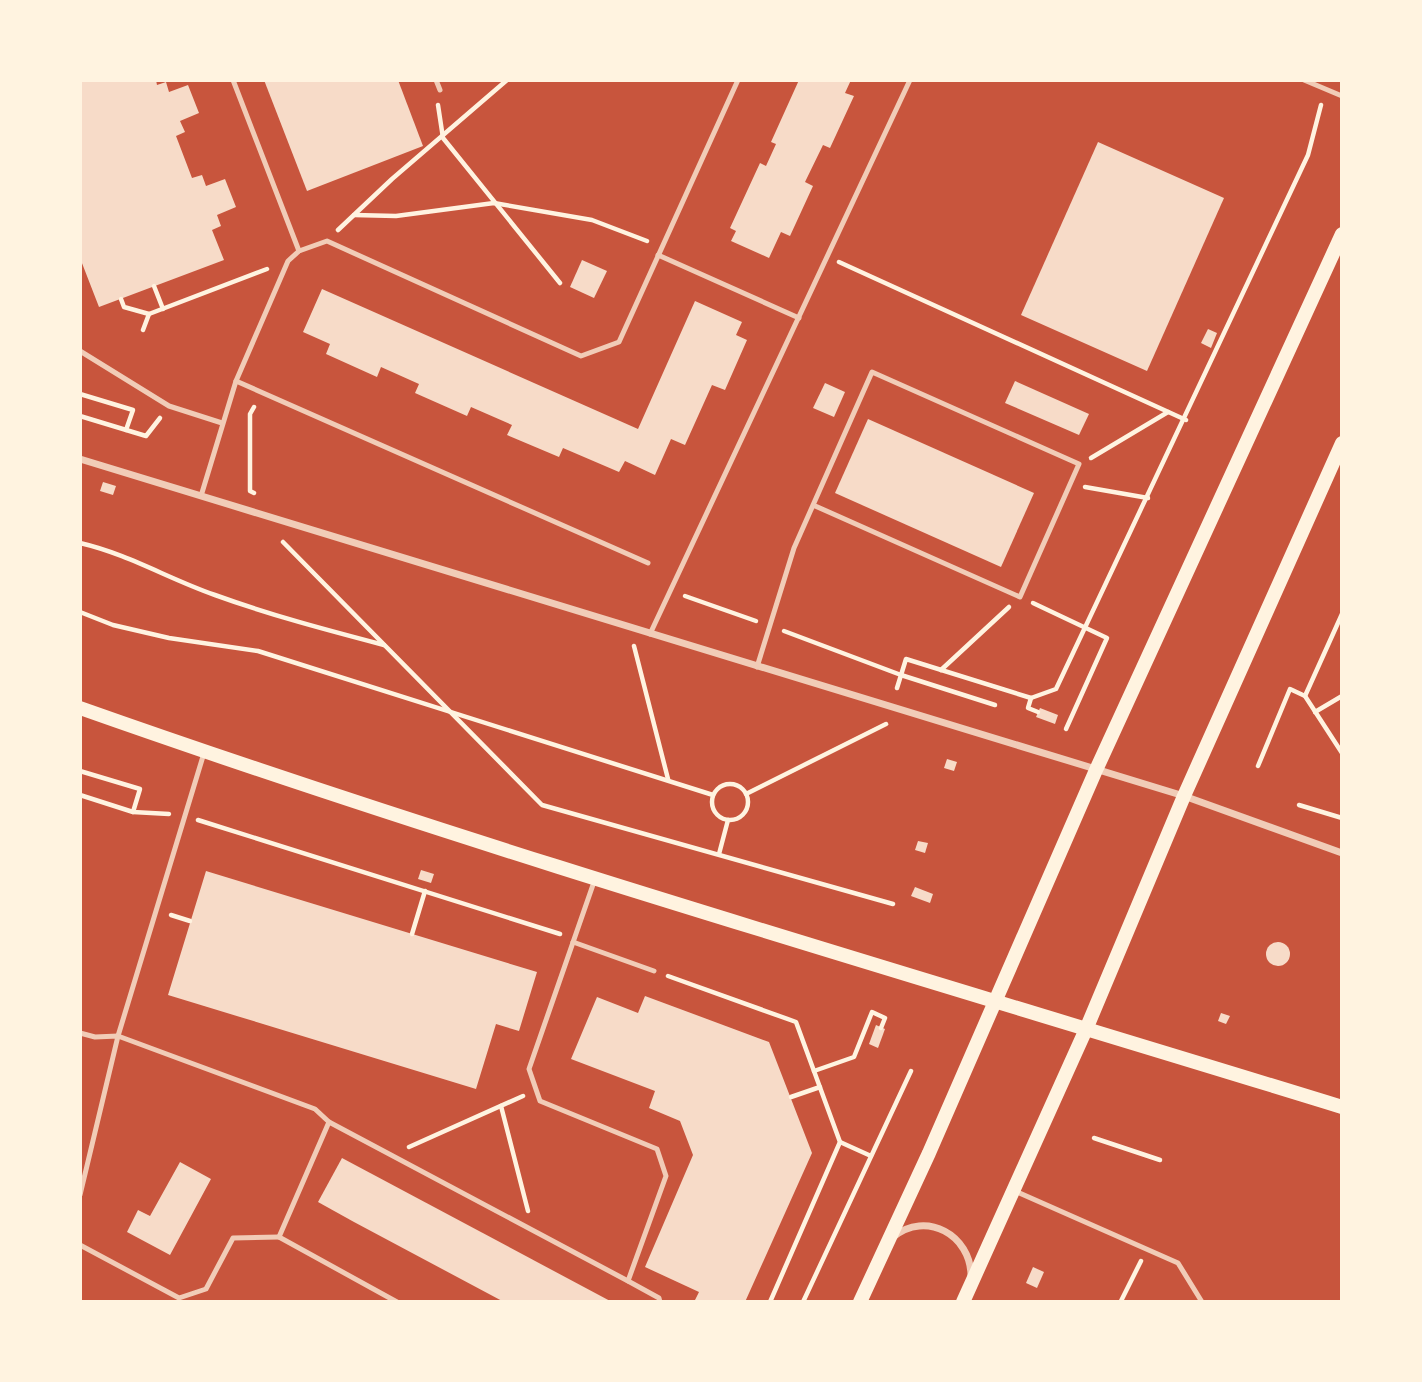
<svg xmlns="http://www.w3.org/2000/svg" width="1422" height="1382" viewBox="0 0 1422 1382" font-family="Mulish,sans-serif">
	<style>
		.building { fill: #f7dbc8 }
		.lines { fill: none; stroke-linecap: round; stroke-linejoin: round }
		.path { stroke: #fff3e0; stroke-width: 4.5 }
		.service { stroke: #f1ccb7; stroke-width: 5 }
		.minor { stroke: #f1ccb7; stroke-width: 7 }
		.secondary { stroke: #fff3e0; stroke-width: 14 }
	</style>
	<rect width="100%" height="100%" fill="#c8553d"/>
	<g class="building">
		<polygon points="80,80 156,80 157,85 166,82 169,92 188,85 199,113 180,121 185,132 176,136 192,178 202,175 206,186 225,179 236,207 217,215 221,226 212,230 224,260 99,307 80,258"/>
		<polygon points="264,80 398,80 423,146 307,191"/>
		<polygon points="799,80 851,80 845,93 854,96 830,148 823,145 805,182 813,186 790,236 781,232 769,258 731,241 736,231 730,228 760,163 766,166 776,144 771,142"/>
		<polygon points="1098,142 1224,198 1147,371 1021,315"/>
		<polygon points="582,260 607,271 594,298 570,287"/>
		<polygon points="322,289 638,429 695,301 742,322 736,335 747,340 725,390 712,385 685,445 671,439 655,475 625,461 619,472 563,448 559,457 507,435 512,425 471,407 467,416 415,393 419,384 381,367 377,377 326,354 330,344 303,332"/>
		<polygon points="1208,329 1217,333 1211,348 1201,343"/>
		<polygon points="1015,381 1089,414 1079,435 1005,403"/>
		<polygon points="825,383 845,392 834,417 813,408"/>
		<polygon points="868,419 1034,493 1001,567 835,493"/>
		<polygon points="103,482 116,486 113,495 100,491"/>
		<polygon points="1040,708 1058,715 1055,724 1036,717"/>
		<polygon points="947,759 957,762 954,771 944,768"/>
		<polygon points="918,841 928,843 925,853 915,850"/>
		<polygon points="421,870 434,874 431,883 418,879"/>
		<polygon points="206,871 537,972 519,1031 496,1024 476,1089 168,995"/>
		<polygon points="915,887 933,894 930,903 911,896"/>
		<circle cx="1278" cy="954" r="12"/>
		<polygon points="645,996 769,1042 812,1153 745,1302 694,1302 699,1292 645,1267 693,1155 680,1121 649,1108 655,1091 571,1059 597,997 638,1013"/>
		<polygon points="1221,1013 1230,1016 1226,1024 1218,1021"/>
		<polygon points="876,1025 885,1029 878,1048 869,1044"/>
		<polygon points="342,1158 612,1302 504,1302 354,1222 318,1202"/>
		<polygon points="180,1162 211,1179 170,1255 127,1232 138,1210 150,1216"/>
		<polygon points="1033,1267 1044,1272 1037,1288 1026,1283"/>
	</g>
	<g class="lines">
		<g class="path">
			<polyline points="438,105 443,138 560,283"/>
			<polyline points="354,215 396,216 494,203 592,220 647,241"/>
			<polyline points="338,230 392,179 507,80"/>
			<polyline points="839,262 1186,420"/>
			<polyline points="154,286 163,309"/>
			<polyline points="121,299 124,307 149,314"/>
			<polyline points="143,330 149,314 267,269"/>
			<polyline points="80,394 133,410 126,430"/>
			<polyline points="254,407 250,414 250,491 254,493"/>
			<polyline points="80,416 146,436 160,418"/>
			<polyline points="1091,458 1168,412"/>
			<polyline points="1085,487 1148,498"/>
			<polyline points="283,542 542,805 893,904"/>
			<path d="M 80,543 C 128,554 169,579 215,595 C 270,615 327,630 384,645"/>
			<polyline points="685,596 756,621"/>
			<polyline points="1033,603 1107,638 1066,729"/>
			<polyline points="80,612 113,625 169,638 258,651 713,795"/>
			<polyline points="784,631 901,675 995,705"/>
			<polyline points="634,646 668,779"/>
			<polyline points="941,670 1009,607"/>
			<polyline points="897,688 906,659 1031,698 1056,689 1308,155 1321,105"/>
			<polyline points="1305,696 1342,614"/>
			<polyline points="1031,698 1028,708 1038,712"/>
			<polyline points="1315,712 1342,696"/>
			<polyline points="1258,766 1290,689 1305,696 1342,753"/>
			<polyline points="80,771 140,789 133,812"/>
			<circle cx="730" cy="802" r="18"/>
			<polyline points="746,794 886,724"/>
			<polyline points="80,795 133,812 169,814"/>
			<polyline points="1299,805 1342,818"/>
			<polyline points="198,820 560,934"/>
			<polyline points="719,854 728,820"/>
			<polyline points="171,915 190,921"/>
			<polyline points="412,934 425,891"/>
			<polyline points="668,976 796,1022 840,1142 770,1302"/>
			<polyline points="814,1071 854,1057 872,1012 885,1018 881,1028"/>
			<polyline points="791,1097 820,1087"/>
			<polyline points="501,1106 528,1211"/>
			<polyline points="1094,1138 1160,1160"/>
			<polyline points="840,1142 871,1156"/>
			<polyline points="409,1147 523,1096"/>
			<polyline points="1121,1301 1141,1261"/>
			<polyline points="803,1302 911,1071"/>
		</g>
		<g class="service">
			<polyline points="233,80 299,251"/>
			<polyline points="436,80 440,90"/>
			<polyline points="1304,80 1342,96"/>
			<polyline points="658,255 799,318"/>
			<polyline points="80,351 169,406 222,423"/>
			<polyline points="236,381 648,563"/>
			<polyline points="201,496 236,381 288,261 299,251 327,241 581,356 619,342 738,80"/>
			<polyline points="650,634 910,80"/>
			<polyline points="757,667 794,548 872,372 1079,464 1020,597 813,505"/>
			<polyline points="204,753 118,1036 315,1109 329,1122 628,1281 659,1298 660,1302"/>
			<polyline points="595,879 529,1069 540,1101 657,1149 666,1176 628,1281"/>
			<polyline points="573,942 654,971"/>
			<polyline points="80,1033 95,1037 118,1036 80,1195"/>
			<polyline points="329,1122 279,1237 397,1302"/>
			<polyline points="1015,1191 1178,1263 1202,1302"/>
			<polyline points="80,1245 179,1298 206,1289 233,1238 279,1237"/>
		</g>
		<g class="minor">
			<polyline points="80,459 1184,796 1342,853"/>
			<path d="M 893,1237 C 926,1210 971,1235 971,1276"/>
		</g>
		<g class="secondary">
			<path d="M 80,708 C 496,855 920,977 1342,1107"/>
			<polyline points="860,1302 929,1153 1096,770 1342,234"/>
			<polyline points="963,1302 1087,1027 1184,796 1342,443"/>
		</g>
	</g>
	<rect width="1422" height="1382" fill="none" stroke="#fff3e0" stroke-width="164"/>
</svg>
